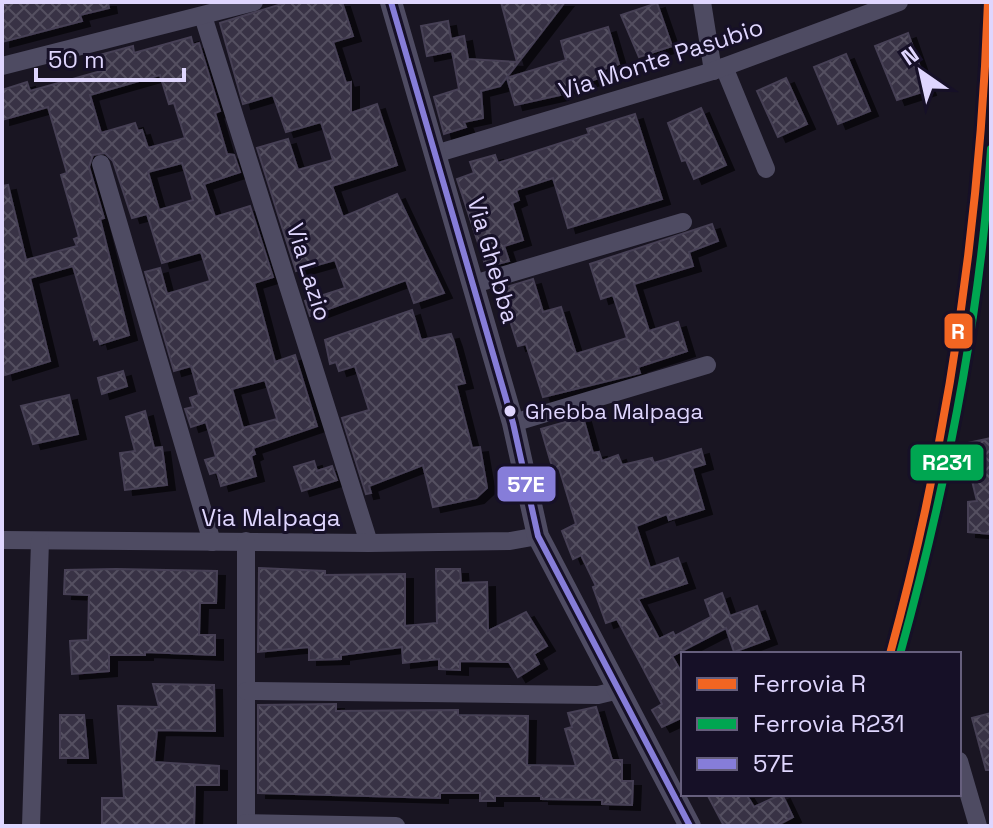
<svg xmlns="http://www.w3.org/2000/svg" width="993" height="828" viewBox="0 0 993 828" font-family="'Space Grotesk',sans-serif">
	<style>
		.building { fill: url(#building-cross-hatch); stroke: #464055; stroke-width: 2; fill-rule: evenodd; filter: url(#shadow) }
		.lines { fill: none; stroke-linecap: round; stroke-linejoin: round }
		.minor { stroke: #4e4b62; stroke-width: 18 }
		.tertiary { stroke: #4e4b62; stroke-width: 22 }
		.bus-1-casing { stroke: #161027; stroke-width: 12 }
		.bus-1 { stroke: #867dd9; stroke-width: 6 }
		.rail-1-casing { stroke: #161027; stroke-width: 14 }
		.rail-2-casing { stroke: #161027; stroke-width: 14 }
		.rail-1 { stroke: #f26522; stroke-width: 8 }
		.rail-2 { stroke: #00a651; stroke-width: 8 }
		.bus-dot { fill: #dfd6fe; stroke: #161027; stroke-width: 3 }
		.labels { text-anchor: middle; stroke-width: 6; stroke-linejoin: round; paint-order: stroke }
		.bus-label { font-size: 22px; fill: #dfd6fe; stroke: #161027; text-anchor: start }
		.street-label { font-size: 24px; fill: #dfd6fe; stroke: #161027 }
		.line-badge { stroke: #161027; stroke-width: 3 }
		.badge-label { font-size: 22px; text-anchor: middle; font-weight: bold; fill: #fff }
	</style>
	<defs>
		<pattern id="building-cross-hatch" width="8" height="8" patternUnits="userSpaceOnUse" patternTransform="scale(2)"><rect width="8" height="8" fill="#383344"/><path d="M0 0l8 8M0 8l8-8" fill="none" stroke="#545060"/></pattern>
		<filter id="shadow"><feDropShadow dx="8" dy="5" stdDeviation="0" flood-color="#0009"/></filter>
	</defs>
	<rect width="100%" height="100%" fill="#191522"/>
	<g class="building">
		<polygon points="2,2 108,2 109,8 80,15 82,21 2,42"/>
		<polygon points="288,2 342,2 353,36 333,42 346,83 351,82 351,113 377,104 397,165 332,186 343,217 397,194 444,293 414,303 406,280 310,316 305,301 345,288 335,260 296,271 257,148 288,139 298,170 333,160 321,122 286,132 273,95 243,104 220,23"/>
		<polygon points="501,2 565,2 500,86 481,91 483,118 464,122 466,127 444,134 434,97 459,89 452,51 427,56 421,26 448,21 451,39 464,36 468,59 517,62"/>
		<polygon points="657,3 672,46 639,57 621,15"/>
		<polygon points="608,27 619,64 601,70 603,77 558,90 560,95 515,105 507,78 566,60 561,41"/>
		<polygon points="908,33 928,90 897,100 875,46"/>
		<path d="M 191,37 L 193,45 L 199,43 L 220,111 L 215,113 L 227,154 L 234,155 L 240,172 L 204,184 L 215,217 L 250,206 L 273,277 L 254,283 L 275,362 L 295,355 L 317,426 L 253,448 L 255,454 L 251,456 L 256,476 L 221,486 L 217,472 L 210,474 L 205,460 L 216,457 L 206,422 L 191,427 L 185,409 L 193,407 L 190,398 L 199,395 L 191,366 L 174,371 L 145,272 L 160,268 L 167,294 L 210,281 L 201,252 L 162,263 L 147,214 L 132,218 L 113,161 L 105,153 L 93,155 L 89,167 L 104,218 L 100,219 L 129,335 L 100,344 L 98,338 L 94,340 L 73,266 L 30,278 L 50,361 L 5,375 L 2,362 L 2,186 L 8,185 L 26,260 L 77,246 L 74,239 L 79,237 L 61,175 L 67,173 L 48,107 L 2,120 L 2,90 L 27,82 L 30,91 L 101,71 L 96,56 L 133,46 L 134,53 ZM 160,75 L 169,104 L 174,103 L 185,138 L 148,148 L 142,130 L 138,131 L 135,123 L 101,133 L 90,95 ZM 182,163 L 193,200 L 159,210 L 148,172 ZM 265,380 L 277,419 L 243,428 L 232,389 Z"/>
		<polygon points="846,54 870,111 838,124 814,67"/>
		<polygon points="786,78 807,124 778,137 757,91"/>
		<polygon points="701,108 726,165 694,179 686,160 682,161 668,123"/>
		<polygon points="635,114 662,199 568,228 553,178 516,190 519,200 512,203 523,240 504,246 509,261 486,267 457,179 474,173 470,162 495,155 498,163 589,134 587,129"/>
		<polygon points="712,224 718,241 689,252 693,266 634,284 649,331 678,322 687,351 638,367 640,373 543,397 526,344 518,346 500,289 533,279 543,312 561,307 576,354 627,338 613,295 601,299 590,264"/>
		<polygon points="412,310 421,340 451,334 454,342 465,383 456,385 472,448 480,447 487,488 476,498 433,507 423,465 369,486 371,493 366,494 342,418 369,410 355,366 339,371 336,362 330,364 325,340"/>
		<polygon points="123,371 127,386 102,394 98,378"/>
		<polygon points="69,395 78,434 33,444 21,406"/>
		<polygon points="145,411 154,448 162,447 167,485 125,490 120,453 135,451 126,417"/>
		<polygon points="583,417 593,453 599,452 602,461 618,455 622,465 652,458 654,463 701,449 705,464 692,468 704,509 669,520 667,514 636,526 650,568 678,558 687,583 638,599 659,639 673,632 675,636 711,617 705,600 722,593 730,616 757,606 769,639 734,652 726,628 672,656 683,675 683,717 662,727 652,710 662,704 617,619 606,623 593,587 596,586 581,555 573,559 562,531 576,524 559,468 553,470 541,429"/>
		<polygon points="991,438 991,534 968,532 968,502 977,501 963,444"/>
		<polygon points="314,461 317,471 332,466 337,480 302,491 294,467"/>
		<polygon points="259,568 325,571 325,575 405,574 405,626 437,623 436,569 460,569 461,583 487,582 488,631 526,612 547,646 534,654 539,664 518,677 509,662 460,661 460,670 439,669 439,659 403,663 402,647 341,655 341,659 309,660 309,647 258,652"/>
		<polygon points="116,569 217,571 216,603 200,603 199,635 215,635 215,655 145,652 145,655 109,655 109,671 72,674 70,641 88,640 89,595 64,594 65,570"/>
		<polygon points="153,684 214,685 215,731 157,730 154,762 219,766 219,785 195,785 194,826 102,826 102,798 124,798 118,706 159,707"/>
		<polygon points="336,704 336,711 458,710 458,715 528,716 527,765 576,766 565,729 572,727 568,713 596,707 612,760 622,760 622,781 633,781 632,805 602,804 602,800 541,799 541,796 495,796 495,801 480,801 480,793 440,793 440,798 258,793 258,705"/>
		<polygon points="991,713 991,770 986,770 972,718"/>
		<polygon points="60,715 84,715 88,758 60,758"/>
		<polygon points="707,794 746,794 754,807 782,794 793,817 776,826 724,826"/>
	</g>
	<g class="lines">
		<g class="minor">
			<polyline points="702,2 713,71"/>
			<polyline points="203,16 369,543"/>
			<polyline points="2,66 254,2"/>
			<polyline points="724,67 766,169"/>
			<polyline points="435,154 713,71 899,2"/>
			<polyline points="101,164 212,542"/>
			<polyline points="474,284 683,222"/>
			<polyline points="513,423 707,365"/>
			<polyline points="2,540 369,543 510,541 538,536"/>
			<polyline points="246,541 246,826"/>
			<polyline points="246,691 598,695 619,690"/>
			<polyline points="959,761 978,826"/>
			<polyline points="246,823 396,826"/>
			<polyline points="31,826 40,541"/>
		</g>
		<polyline class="tertiary" points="391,2 513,423 538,536 690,826"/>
		<defs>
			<polyline id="bus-1" points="391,2 513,423 538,536 690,826"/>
		</defs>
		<use href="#bus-1" class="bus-1-casing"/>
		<use href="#bus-1" class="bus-1"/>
		<defs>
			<path id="rail-1" d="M 890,654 C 949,439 980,224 988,2"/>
			<path id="rail-2" d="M 900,654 C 946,488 980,320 991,149"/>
		</defs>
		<use href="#rail-1" class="rail-1-casing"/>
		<use href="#rail-2" class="rail-2-casing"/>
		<use href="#rail-1" class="rail-1"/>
		<use href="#rail-2" class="rail-2"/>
	</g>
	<circle class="bus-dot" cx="510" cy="411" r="7"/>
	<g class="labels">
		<g class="bus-label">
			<text x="525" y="419">Ghebba Malpaga</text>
		</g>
		<g class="street-label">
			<text transform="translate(661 59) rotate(-18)" y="8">Via Monte Pasubio</text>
			<text transform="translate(493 260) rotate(74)" y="8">Via Ghebba</text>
			<text transform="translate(309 272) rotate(73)" y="8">Via Lazio</text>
			<text x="271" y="526">Via Malpaga</text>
		</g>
	</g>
	<g class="line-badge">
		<rect x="943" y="312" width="31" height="38" rx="8" fill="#f26522"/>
		<rect x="909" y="443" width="76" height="39" rx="8" fill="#00a651"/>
		<rect x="496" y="465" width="61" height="38" rx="8" fill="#867dd9"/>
	</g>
	<g class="badge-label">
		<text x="958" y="339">R</text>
		<text x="947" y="470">R231</text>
		<text x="526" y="492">57E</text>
	</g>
	<rect width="993" height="828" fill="none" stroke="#dfd6fe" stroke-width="8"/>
	<rect x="681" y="652" width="280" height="144" fill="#161027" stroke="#665f7d" stroke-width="2"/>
	<rect x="697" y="678" width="40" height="12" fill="#f26522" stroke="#665f7d" stroke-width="2"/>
	<text x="753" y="692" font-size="24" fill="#dfd6fe">Ferrovia R</text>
	<rect x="697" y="718" width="40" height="12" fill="#00a651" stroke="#665f7d" stroke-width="2"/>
	<text x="753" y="732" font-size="24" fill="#dfd6fe">Ferrovia R231</text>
	<rect x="697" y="758" width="40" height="12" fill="#867dd9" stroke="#665f7d" stroke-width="2"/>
	<text x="753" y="772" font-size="24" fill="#dfd6fe">57E</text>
	<g transform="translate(921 72) rotate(326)" stroke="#161027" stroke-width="6" paint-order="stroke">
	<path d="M0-6L14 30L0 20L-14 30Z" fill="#dfd6fe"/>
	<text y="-12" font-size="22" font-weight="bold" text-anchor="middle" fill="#dfd6fe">N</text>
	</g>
	<path d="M36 68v12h148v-12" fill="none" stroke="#dfd6fe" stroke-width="4"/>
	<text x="48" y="68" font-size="24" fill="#dfd6fe" stroke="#161027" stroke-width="6" paint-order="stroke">50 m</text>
</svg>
